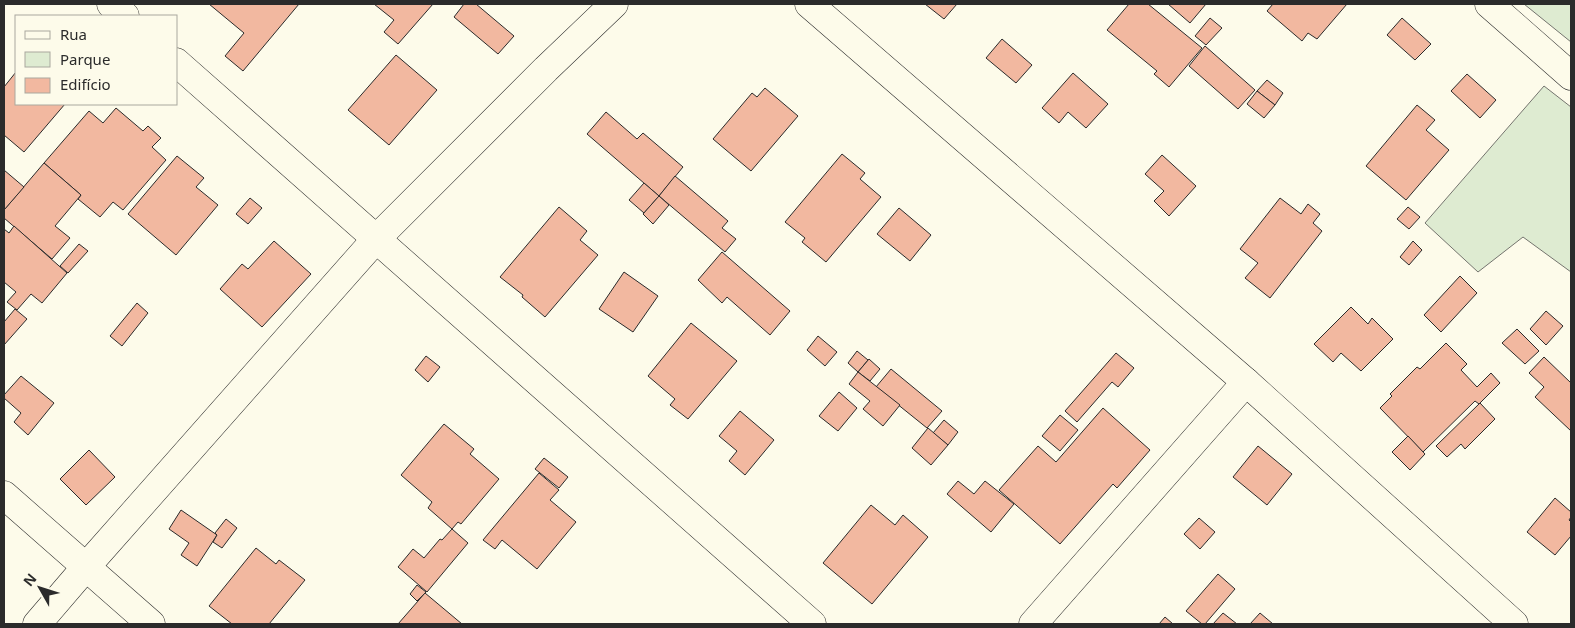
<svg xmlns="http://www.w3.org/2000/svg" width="1575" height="628" viewBox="0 0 1575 628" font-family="'Noto Sans',sans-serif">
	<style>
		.green { fill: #deebd1; stroke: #74746e }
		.building { fill: #f2b8a0; stroke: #2b2b2b }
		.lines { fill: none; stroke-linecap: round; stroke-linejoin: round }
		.minor-casing { stroke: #2b2b2b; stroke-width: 29 }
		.minor { stroke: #fdfbea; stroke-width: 28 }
	</style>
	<rect width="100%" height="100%" fill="#fdfbea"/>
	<g class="green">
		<polygon points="1524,4 1571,4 1571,42"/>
		<polygon points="1544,86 1571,107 1571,272 1523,237 1478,272 1425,223"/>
	</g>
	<g class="building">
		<polygon points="209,4 299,4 243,71 225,56 244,33"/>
		<polygon points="374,4 433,4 398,44 384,32 394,20"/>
		<polygon points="464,4 476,4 514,36 498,54 454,17"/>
		<polygon points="925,4 957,4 944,19"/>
		<polygon points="1129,4 1148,4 1202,48 1169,87 1154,74 1157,71 1107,30"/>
		<polygon points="1168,4 1206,4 1190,23"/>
		<polygon points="1273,4 1347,4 1317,39 1308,33 1302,41 1267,11"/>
		<polygon points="1210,18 1222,28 1206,45 1195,36"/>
		<polygon points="1402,18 1431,44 1415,60 1387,35"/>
		<polygon points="1002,39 1032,65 1016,83 986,58"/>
		<polygon points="1205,46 1255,90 1238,109 1189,66"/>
		<polygon points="396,55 437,90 389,145 348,110"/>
		<polygon points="16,72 16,104 65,104 24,152 4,135 4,87"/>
		<polygon points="1073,73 1108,104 1086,128 1068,112 1059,123 1042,108"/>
		<polygon points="1467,74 1496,100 1480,118 1451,91"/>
		<polygon points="1267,80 1283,93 1275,105 1257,91"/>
		<polygon points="765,88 798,116 751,171 713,139 752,93 757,97"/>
		<polygon points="1257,91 1275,105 1264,118 1247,104"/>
		<polygon points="1417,105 1435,120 1426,130 1449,150 1406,200 1366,166"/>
		<polygon points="116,108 143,131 148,126 161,138 152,147 166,160 123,210 113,202 100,217 78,199 81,195 44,163 89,111 103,123"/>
		<polygon points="606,112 637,139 643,133 683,167 659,196 587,134"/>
		<polygon points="842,154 865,173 860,179 881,197 826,262 802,242 805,238 785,222"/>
		<polygon points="1162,155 1196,186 1169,216 1154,201 1164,191 1145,174"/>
		<polygon points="177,156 204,178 196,187 218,205 176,255 128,214"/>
		<polygon points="44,163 81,195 55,226 70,238 52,259 4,218 4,210"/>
		<polygon points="4,170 24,187 4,210"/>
		<polygon points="675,176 728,221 722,228 736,239 725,252 659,196"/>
		<polygon points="644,183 659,196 644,213 629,200"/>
		<polygon points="659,196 669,205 653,224 643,214"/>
		<polygon points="250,198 262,208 248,224 236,214"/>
		<polygon points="1280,198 1301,214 1308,204 1320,214 1313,223 1322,231 1270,298 1245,278 1258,263 1240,249"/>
		<polygon points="559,207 587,231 580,240 598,255 545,317 522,297 523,295 500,277"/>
		<polygon points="1408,207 1420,217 1409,229 1397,219"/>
		<polygon points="899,208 931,235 910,261 877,234"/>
		<polygon points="14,226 67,273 42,303 31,294 17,310 7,302 16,292 4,282 4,229 9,233"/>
		<polygon points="274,241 311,274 262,327 220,289 242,264 248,269"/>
		<polygon points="1413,241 1422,250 1409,265 1400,257"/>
		<polygon points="79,244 88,251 68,273 60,266"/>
		<polygon points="722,252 790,311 770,335 727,297 722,303 698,280"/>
		<polygon points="624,272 658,296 633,332 599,309"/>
		<polygon points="1460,276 1477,293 1441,332 1424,315"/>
		<polygon points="137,303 148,313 122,346 110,336"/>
		<polygon points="1351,307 1368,324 1372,318 1393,339 1361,371 1341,353 1333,362 1314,344"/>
		<polygon points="15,309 27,319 4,345 4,322"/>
		<polygon points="1546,311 1563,326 1546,345 1530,329"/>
		<polygon points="691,323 737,361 688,419 670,405 675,399 648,376"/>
		<polygon points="1517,329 1539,351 1525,364 1502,343"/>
		<polygon points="818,336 837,352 825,366 807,350"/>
		<polygon points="1446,343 1467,364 1461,370 1477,387 1491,373 1500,383 1479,404 1475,401 1423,452 1380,408 1392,396 1390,394 1417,367 1420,369"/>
		<polygon points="857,351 868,360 858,372 848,363"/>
		<polygon points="1116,353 1134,368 1118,387 1112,382 1077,422 1065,411"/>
		<polygon points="426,356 440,367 428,382 415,370"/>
		<polygon points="1544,357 1571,383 1571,431 1535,397 1544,387 1529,373"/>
		<polygon points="869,359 880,369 870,381 858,372"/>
		<polygon points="891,369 942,411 927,428 876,387"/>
		<polygon points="858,372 900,405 883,426 863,409 870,401 849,384"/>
		<polygon points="21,376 54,403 28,435 14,422 21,413 4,398 4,395"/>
		<polygon points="839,392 857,408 838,431 819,416"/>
		<polygon points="1480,403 1495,419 1465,449 1461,444 1447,457 1436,446"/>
		<polygon points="1103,408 1150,450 1117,488 1113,484 1060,544 999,490 1038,446 1056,462"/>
		<polygon points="740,411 774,440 745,475 729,461 737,451 719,436"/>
		<polygon points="1060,415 1078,430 1060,451 1042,436"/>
		<polygon points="944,420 958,432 948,445 933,433"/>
		<polygon points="444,424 474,449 470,454 499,479 461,524 458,522 452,529 428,508 432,502 401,475"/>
		<polygon points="928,428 948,445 931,465 912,448"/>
		<polygon points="1408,436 1425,454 1410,470 1392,452"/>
		<polygon points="1258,446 1292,474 1267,505 1233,477"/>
		<polygon points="89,450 115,477 86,505 60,479"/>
		<polygon points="544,458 568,477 559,488 535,469"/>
		<polygon points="539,473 559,490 550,500 576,522 537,569 502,540 495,549 483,540"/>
		<polygon points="958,481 974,494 985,481 1014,504 991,532 947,494"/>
		<polygon points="1555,498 1571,512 1571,517 1569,520 1571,522 1571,536 1555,555 1527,532"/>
		<polygon points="871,505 895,525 903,515 928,537 872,604 823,563"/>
		<polygon points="181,510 217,535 197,566 181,555 189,543 169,529"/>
		<polygon points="1199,518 1215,532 1200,549 1184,534"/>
		<polygon points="226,519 237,528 222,548 213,542 217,535 215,533"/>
		<polygon points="452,529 468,543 427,592 398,567 413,549 424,558 440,539 442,540"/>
		<polygon points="256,548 276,564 279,560 305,580 269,624 232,624 209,606"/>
		<polygon points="1218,574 1235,589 1205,624 1202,624 1186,611"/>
		<polygon points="417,585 426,592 417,601 410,594"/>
		<polygon points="425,593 462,624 398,624"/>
		<polygon points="1223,613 1237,624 1213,624"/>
		<polygon points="1260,613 1273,624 1250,624"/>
		<polygon points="1165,617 1173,624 1159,624"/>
	</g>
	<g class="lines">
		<defs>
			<g id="minor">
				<polyline points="111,4 125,16"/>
				<polyline points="809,4 1246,382 1514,624"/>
				<polyline points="1489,4 1571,76"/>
				<polyline points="176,62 812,624"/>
				<polyline points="4,495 151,624"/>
				<polyline points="37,624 85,568 376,239 546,69 614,4"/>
				<polyline points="1033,624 1246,382"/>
			</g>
		</defs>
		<use href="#minor" class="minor-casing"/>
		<use href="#minor" class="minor"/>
	</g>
	<rect width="1575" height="628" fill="none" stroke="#2b2b2b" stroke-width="10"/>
	<rect x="15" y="15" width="162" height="90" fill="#fdfbea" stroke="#a9a89e"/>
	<rect x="25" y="31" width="25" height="8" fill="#fdfbea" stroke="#a9a89e"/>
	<text x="60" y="40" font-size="15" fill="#2b2b2b">Rua</text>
	<rect x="25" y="52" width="25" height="15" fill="#deebd1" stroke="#a9a89e"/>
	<text x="60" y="65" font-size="15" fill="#2b2b2b">Parque</text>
	<rect x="25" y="78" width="25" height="15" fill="#f2b8a0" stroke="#a9a89e"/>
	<text x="60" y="90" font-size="15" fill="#2b2b2b">Edifício</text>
	<g transform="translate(40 588) rotate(309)" stroke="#fdfbea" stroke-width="4" paint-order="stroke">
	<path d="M0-4L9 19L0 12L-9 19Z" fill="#2b2b2b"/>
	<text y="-8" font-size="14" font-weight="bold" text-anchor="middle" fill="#2b2b2b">N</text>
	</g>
</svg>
